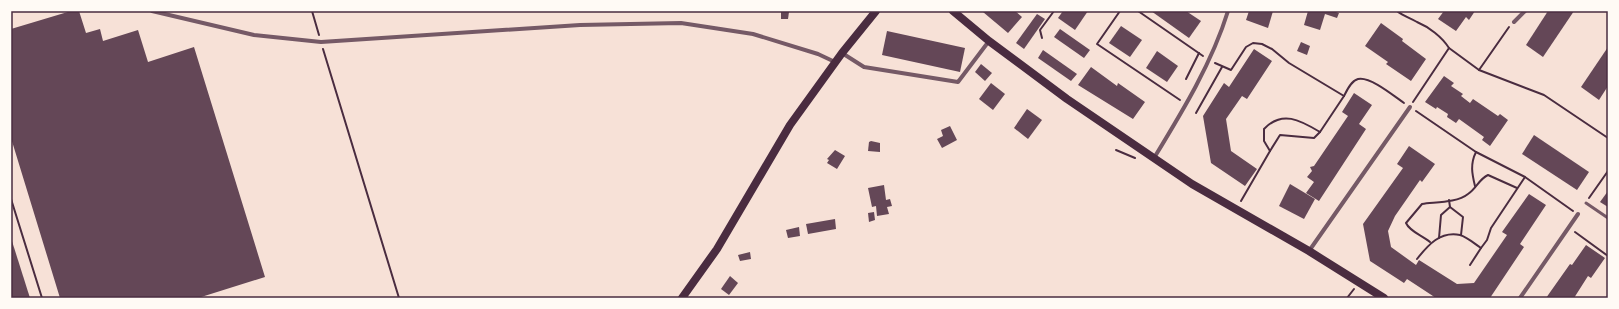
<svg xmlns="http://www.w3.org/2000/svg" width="1619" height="309" viewBox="0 0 1619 309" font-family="'Space Grotesk',sans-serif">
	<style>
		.building { fill: #644757 }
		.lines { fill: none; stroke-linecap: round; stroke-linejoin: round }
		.path { stroke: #4a2c40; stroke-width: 2 }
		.service { stroke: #755966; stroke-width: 3 }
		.minor { stroke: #755966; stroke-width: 4 }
		.secondary { stroke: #4a2c40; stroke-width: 8 }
		.neatline { fill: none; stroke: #4a2c40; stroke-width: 1.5 }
	</style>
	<rect width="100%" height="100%" fill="#f7e1d7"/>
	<g class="building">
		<polygon points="71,11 79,11 86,33 100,29 103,41 138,30 148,62 194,47 265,277 198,298 60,298 11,138 11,29"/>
		<polygon points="984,11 1015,11 1022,17 1008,33 983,12"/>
		<polygon points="1063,11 1088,11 1075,30 1058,18"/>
		<polygon points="1151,11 1186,11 1201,21 1189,38"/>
		<polygon points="1249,11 1273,11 1268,28 1246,20"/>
		<polygon points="1308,11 1333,11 1339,13 1337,18 1325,14 1320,30 1304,25"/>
		<polygon points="1444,11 1475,11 1469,20 1466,17 1456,31 1438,19"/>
		<polygon points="1548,11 1574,11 1543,57 1526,45"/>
		<polygon points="781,12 789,12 788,19 781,19"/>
		<polygon points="1037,14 1045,19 1024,49 1016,43"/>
		<polygon points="1381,23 1403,39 1402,41 1426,59 1411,81 1386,64 1388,62 1365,46"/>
		<polygon points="1121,26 1142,40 1130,57 1109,43"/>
		<polygon points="1060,29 1090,50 1084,58 1054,37"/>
		<polygon points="887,31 965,48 960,72 882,55"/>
		<polygon points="1301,42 1310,46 1307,55 1297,51"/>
		<polygon points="1608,47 1608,86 1599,100 1581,87"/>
		<polygon points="1254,49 1272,61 1247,99 1242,96 1226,119 1231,151 1257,169 1245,186 1211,163 1203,116 1224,83 1229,87"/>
		<polygon points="1043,50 1077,74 1071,81 1038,58"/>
		<polygon points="1157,51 1178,66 1167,82 1146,68"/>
		<polygon points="981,64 992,73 985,81 975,72"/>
		<polygon points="1091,67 1117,86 1118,83 1145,102 1133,119 1078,85"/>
		<polygon points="1444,76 1454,83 1451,86 1463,94 1461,96 1470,103 1473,99 1498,116 1500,114 1508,120 1490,146 1482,140 1484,137 1459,119 1456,123 1447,117 1448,114 1437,107 1436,109 1425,102"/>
		<polygon points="991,83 1005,94 993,110 979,99"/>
		<polygon points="1354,93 1372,105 1359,124 1366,129 1319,201 1306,193 1314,182 1307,177 1312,171 1310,167 1314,166 1348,116 1342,112"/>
		<polygon points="1027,109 1042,120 1028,139 1014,128"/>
		<polygon points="950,126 957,140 942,148 937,139 943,136 941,130"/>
		<polygon points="1534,135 1589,172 1577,190 1522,154"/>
		<polygon points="871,141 880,143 880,152 868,151 869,142"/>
		<polygon points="1409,146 1435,164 1422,182 1420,180 1395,216 1388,231 1391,247 1416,265 1419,260 1457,284 1474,283 1507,235 1502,232 1529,194 1546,205 1520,244 1524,247 1490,298 1436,298 1407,279 1404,283 1370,261 1363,224 1403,168 1397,164"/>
		<polygon points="835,150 845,156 837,169 827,163 829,160 827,159"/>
		<polygon points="1290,184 1315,199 1304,219 1279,206"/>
		<polygon points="884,185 886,200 890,199 892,206 887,207 889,214 877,216 876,206 872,207 868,188"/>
		<polygon points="1608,191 1608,207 1600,202"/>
		<polygon points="874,212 875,220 869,222 868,213"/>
		<polygon points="835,219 836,229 808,234 806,224"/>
		<polygon points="799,227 800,236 788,238 786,230"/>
		<polygon points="11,238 30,298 11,298"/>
		<polygon points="1586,245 1605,258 1591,278 1588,276 1574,298 1546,298 1570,264 1572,265"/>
		<polygon points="750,252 751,259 740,261 738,255"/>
		<polygon points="730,276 738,283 729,295 721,289"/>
	</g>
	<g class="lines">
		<g class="path">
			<polyline points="312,11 319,35"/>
			<polyline points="1120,11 1097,44 1180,100"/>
			<polyline points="1138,11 1203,56"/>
			<path d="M 1397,11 C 1403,16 1410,18 1417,22 C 1429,27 1442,37 1449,48"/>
			<polyline points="1042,38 1040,30 1054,11"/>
			<polyline points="323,49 399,298"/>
			<path d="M 1215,63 L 1231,70 L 1246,47 L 1253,43 L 1262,44 L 1272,49 L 1289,63 L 1344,96 L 1320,132 C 1300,120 1282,110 1264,129 L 1264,141 L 1270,151 L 1241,201"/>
			<polyline points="1479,70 1509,27"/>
			<polyline points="1186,79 1199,53"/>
			<path d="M 1344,96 C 1347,90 1351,81 1358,79 C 1370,76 1394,96 1404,103"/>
			<polyline points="1413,102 1449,48 1479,70 1544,95 1608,138"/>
			<polyline points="1416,111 1476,152 1525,177 1573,211"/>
			<polyline points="1196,113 1222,67"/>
			<polyline points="1116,150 1135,158"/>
			<polyline points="1270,151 1280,135 1314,138 1320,132"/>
			<path d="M 1475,186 C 1472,174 1470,164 1476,152"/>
			<polyline points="1589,198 1608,171"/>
			<polyline points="11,199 42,298"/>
			<polyline points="1449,200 1450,207"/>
			<polyline points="1575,232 1608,256"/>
			<polyline points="1439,238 1441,215 1450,207 1463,217 1461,235"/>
			<path d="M 1430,242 C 1422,235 1410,232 1406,223 L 1422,204 C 1435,202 1457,203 1468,194 C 1476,189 1479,179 1488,175 L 1517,188"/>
			<path d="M 1417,259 C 1428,245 1440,231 1460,235 C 1467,237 1475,244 1481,248 L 1487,240 L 1491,228 L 1525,177"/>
			<polyline points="1470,265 1481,248"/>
			<polyline points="1347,298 1354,289"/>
			<polyline points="1607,298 1608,296"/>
		</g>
		<polyline class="service" points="1586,203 1608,218"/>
		<g class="minor">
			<polyline points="152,11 254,35 321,42 580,25 681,23 753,34 818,54 835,62"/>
			<polyline points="1514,22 1525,11"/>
			<polyline points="842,53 864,67 958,82 989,41"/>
			<path d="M 1154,158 C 1182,112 1212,63 1228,11"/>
			<polyline points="1309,251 1410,107"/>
			<polyline points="1520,298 1578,214"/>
		</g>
		<g class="secondary">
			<polyline points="953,11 989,41 1067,99 1192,184 1309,251 1384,298"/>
			<polyline points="682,298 717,249 790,125 842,53 876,11"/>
		</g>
	</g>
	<rect width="1619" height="309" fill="none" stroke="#fffaf5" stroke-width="24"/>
	<rect x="12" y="12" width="1595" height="285" class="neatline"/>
</svg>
